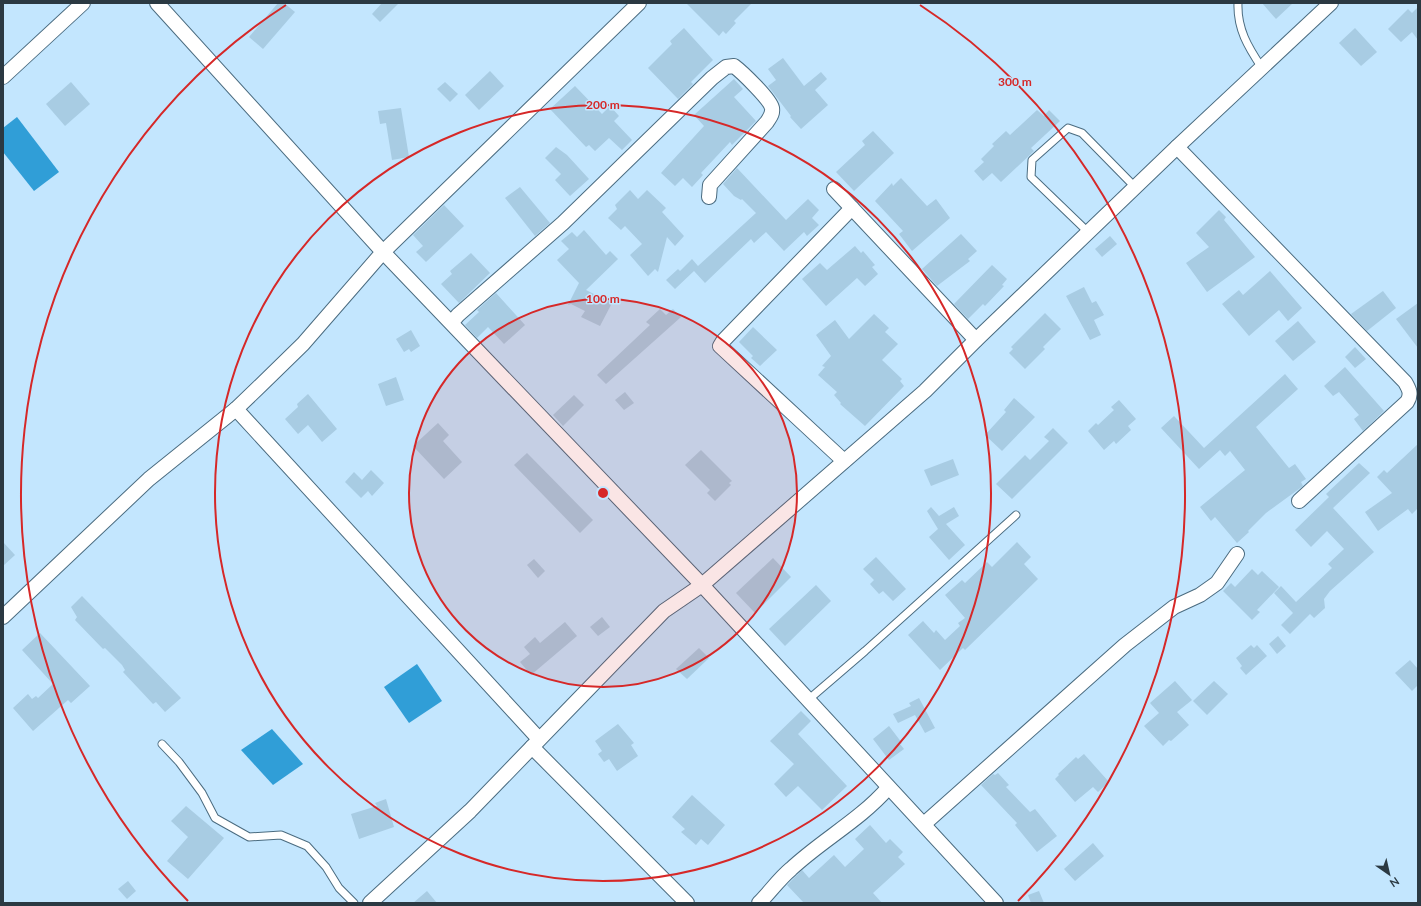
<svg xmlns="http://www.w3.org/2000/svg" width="1421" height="906" viewBox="0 0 1421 906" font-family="Lato,sans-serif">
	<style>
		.water { fill: #309ed7 }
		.building { fill: #a8cce3 }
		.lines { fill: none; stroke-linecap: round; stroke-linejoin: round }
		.service-casing { stroke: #4b6c80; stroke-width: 9 }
		.minor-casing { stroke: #4b6c80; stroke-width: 16 }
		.service { stroke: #fff; stroke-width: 7 }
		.minor { stroke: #fff; stroke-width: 14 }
		.ring { fill: none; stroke: #d62828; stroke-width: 2 }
		.centre { fill: #d62828; stroke: #c3e6fe; stroke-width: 2 }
		.ring-label { font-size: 12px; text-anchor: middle; font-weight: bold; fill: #d62828; stroke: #c3e6fe; stroke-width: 3; stroke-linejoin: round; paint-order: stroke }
	</style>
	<rect width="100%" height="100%" fill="#c3e6fe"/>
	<g class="water">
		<polygon points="17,117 59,172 34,191 3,152 3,128"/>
		<polygon points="417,664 442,701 409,723 384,687"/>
		<polygon points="272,729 303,764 273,785 241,750"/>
	</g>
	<g class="building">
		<polygon points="278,3 284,3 295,12 263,49 249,37"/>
		<polygon points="382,3 399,3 380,22 372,14"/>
		<polygon points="686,3 752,3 734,21 736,23 726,34 723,31 719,36"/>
		<polygon points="1262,3 1293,3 1276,19"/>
		<polygon points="1418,7 1418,40 1412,32 1401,42 1388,29 1408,9 1412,13"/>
		<polygon points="684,28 713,60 691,82 693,84 678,99 648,68 672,44 670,41"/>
		<polygon points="1355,28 1377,52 1361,66 1339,43"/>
		<polygon points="783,58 804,86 821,72 827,79 815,90 828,105 801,129 790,117 791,116 768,86 776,80 768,69"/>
		<polygon points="490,71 504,86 479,110 465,95"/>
		<polygon points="734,79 743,89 734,97 756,121 732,145 730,142 701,173 703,175 692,187 683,178 675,186 661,173 704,126 694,115"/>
		<polygon points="71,82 90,104 65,126 46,104"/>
		<polygon points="445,82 458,94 450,102 437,89"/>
		<polygon points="575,86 602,114 610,106 619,116 614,121 632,140 622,150 609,138 595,151 589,145 586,147 550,109"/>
		<polygon points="401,108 409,157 392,160 386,123 380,124 378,111"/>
		<polygon points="1037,110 1044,116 1049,110 1060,121 1031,148 1034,151 1001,182 992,173 983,181 974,171 984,162 981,159 994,146 992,144 1006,131 1010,135"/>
		<polygon points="873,131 894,153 854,191 836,172 865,145 862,141"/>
		<polygon points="556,147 567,155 589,179 570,196 555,180 561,174 545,158"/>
		<polygon points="737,168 786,220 808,199 819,210 812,218 819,225 807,236 804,232 784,251 766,232 754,243 751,239 705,283 694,271 675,289 666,280 678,269 680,271 692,259 698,266 756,213 742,199 741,200 734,196 723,184"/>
		<polygon points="901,178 927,206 936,199 950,218 912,251 899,234 903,231 875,201 892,183 893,186"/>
		<polygon points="520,187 550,223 535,236 505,198"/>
		<polygon points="630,190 638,199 647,190 666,208 662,212 684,236 675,246 667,237 658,272 655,269 648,276 630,255 642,244 625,226 621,230 608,218 617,209 615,205"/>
		<polygon points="444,205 464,226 426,262 416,252 423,246 413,235"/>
		<polygon points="1219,210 1226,217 1224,220 1255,257 1207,292 1186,263 1209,247 1196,233"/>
		<polygon points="584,230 606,255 610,251 618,259 586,290 612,303 600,326 581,317 585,311 571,304 568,305 579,283 557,260 569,249 561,241 572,232 577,237"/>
		<polygon points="961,234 977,251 968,259 970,261 937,286 922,269"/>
		<polygon points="1110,236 1117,244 1102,257 1095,249"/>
		<polygon points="855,246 861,253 863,251 875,265 872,267 878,274 865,286 857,278 826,306 802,279 820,263 827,270"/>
		<polygon points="471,253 490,273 459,303 441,284 452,274 450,271"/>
		<polygon points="992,265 1007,279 1002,285 1004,286 985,306 983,304 968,319 954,304"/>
		<polygon points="1270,271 1302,308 1288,321 1279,310 1249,336 1222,304 1239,290 1243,295"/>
		<polygon points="1084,287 1092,303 1096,301 1104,315 1094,320 1101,335 1090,340 1066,296"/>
		<polygon points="1383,291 1396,308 1367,331 1351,314"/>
		<polygon points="496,293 525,325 504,344 488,327 477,338 465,325 479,312 477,310"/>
		<polygon points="1418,303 1418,348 1396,319"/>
		<polygon points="660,309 666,315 673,309 681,317 606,384 597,375 650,325 646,322"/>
		<polygon points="1045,313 1061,329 1043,347 1045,349 1025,369 1009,353 1013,349 1011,347"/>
		<polygon points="874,314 889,328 885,332 898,344 882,360 902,379 900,381 904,386 865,426 840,404 841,403 834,395 837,392 818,375 825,367 822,366 831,356 816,335 835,320 849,339"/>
		<polygon points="1298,321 1316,342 1293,361 1275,341"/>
		<polygon points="753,327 777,350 760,366 751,358 753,356 739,342"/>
		<polygon points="411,330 420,346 411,352 409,349 404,352 396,339"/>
		<polygon points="1355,347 1366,359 1355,368 1345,357"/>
		<polygon points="1345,367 1384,411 1363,431 1354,419 1359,415 1339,392 1333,396 1324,386"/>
		<polygon points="1285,374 1298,389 1256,427 1289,468 1295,464 1306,479 1301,482 1303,486 1266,513 1248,531 1249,532 1237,543 1215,517 1211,521 1200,507 1245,470 1230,451 1225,456 1220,450 1199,469 1161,428 1174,416 1204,448"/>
		<polygon points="396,377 404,400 386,406 378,384"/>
		<polygon points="625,392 634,403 624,410 615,400"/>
		<polygon points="308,394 337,429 322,442 308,425 298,434 285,419 298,407 297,404"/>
		<polygon points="574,395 584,405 563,426 553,415"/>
		<polygon points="1014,398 1035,417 1002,451 985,435 1006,412 1004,410"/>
		<polygon points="1119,400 1136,419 1128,426 1131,430 1116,444 1114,441 1104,450 1088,431 1096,423 1098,425 1114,410 1111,407"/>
		<polygon points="438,423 449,435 443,441 462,462 444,479 413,446"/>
		<polygon points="1053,428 1068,443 1012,499 996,484 1025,455 1030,460 1049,441 1044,437"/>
		<polygon points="1418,444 1418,508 1412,514 1408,509 1378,531 1365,512 1392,493 1377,477 1384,470 1387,473"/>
		<polygon points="701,450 732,481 729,483 731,485 715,501 707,493 710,490 685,465"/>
		<polygon points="527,453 593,520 580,533 514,465"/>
		<polygon points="953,459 959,475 931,486 924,470"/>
		<polygon points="1359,463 1370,473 1333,508 1374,552 1330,591 1324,599 1325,608 1314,618 1310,614 1290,634 1281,625 1293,613 1274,593 1281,586 1296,602 1332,568 1328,564 1344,549 1327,531 1311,547 1295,530 1329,497 1326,494"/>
		<polygon points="371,470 384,483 372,496 368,491 361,498 345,482 354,472 362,480"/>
		<polygon points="931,507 939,516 954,507 959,516 946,524 965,545 949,560 929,537 938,529 927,511"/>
		<polygon points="3,542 15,555 3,566"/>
		<polygon points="1017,542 1031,557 1024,564 1038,579 965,650 963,648 940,670 908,635 923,621 934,633 936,630 945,640 960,626 958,623 965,618 945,595 962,580 965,583 987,562 992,567"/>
		<polygon points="876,557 906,589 893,601 883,591 879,594 870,584 874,580 863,569"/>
		<polygon points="773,558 791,577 755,613 736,593"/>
		<polygon points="534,559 545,571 538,578 527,565"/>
		<polygon points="1252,569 1258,575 1262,571 1279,587 1257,610 1260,612 1252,620 1223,591 1231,583 1235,587"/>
		<polygon points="816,585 831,601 785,646 769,629"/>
		<polygon points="82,596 181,698 165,712 156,702 153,704 123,672 125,670 122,665 105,648 103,649 75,620 77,617 71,607"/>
		<polygon points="602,617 610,627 598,636 590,627"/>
		<polygon points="565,622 577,636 531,675 520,662 530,654 524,647 535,637 540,643"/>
		<polygon points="40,633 90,686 71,703 68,700 33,731 13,708 28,694 32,699 36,696 38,698 53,684 22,650"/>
		<polygon points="1278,636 1286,646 1277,654 1269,644"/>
		<polygon points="1251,645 1254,648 1257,645 1267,656 1246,675 1240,668 1242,666 1236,658"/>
		<polygon points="699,648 709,658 687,679 676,669"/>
		<polygon points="1410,660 1418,669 1418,685 1412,691 1395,673"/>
		<polygon points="1175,681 1192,700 1177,712 1189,725 1171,741 1169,740 1163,746 1144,726 1159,713 1150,703"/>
		<polygon points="1214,681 1228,694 1207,715 1193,701"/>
		<polygon points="919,698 935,728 925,733 915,715 898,723 893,714 911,706 909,703"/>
		<polygon points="801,711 811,721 798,734 847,786 822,810 798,786 786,797 774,784 794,764 770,741"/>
		<polygon points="618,724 634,743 631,745 638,756 617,771 609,759 604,762 598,754 602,751 595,741"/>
		<polygon points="889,726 902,743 900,744 904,749 889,760 873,739"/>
		<polygon points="1084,754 1109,782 1098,792 1093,787 1075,802 1055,779 1059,775 1058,774 1076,757 1078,759"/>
		<polygon points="998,773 1009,785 1006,787 1030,812 1035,809 1057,836 1037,852 1015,825 1017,823 981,785 993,774 995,775"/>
		<polygon points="692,795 725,825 708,845 701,839 696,845 681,832 685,829 672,817"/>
		<polygon points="386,799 394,827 359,839 351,814 377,806 375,803"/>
		<polygon points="186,806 224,838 188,879 167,861 188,837 171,821"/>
		<polygon points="870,825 886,843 890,839 903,852 898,857 905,864 873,893 882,903 804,903 787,885 802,870 809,878 834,855 845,867 864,849 855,839"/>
		<polygon points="1093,843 1104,856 1075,881 1064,869"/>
		<polygon points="128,881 136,891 127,899 118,889"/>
		<polygon points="427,891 437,903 413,903"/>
		<polygon points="1039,891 1044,903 1031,903 1028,895"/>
	</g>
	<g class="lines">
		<defs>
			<g id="service">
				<path d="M 1238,3 C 1237,29 1248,47 1262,68"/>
				<polyline points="1088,232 1031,177 1032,160 1068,128 1082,133 1135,187"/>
				<polyline points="808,700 865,651 1016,515"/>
				<polyline points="162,744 179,762 202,793 215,818 249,837 281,835 307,846 326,867 339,888 354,903"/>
			</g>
			<g id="minor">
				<polyline points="157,3 383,252 702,585 996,903"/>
				<polyline points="3,77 83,3"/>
				<path d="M 1177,147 L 1405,382 C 1409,389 1412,394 1407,402 L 1299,501"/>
				<polyline points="834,189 976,340"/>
				<path d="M 452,322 L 458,315 L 563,223 L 712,78 L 726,67 L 734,66 C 742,72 770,99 772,108 C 773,114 770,117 767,122 L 710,185 L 709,197"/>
				<polyline points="236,409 539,739"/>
				<polyline points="844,461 720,346 723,341 852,208"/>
				<polyline points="3,617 149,479 236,409 261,385 303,344 383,252 639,3"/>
				<polyline points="532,747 687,903"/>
				<polyline points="924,824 1125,645 1174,607 1200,595 1217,583 1237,554"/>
				<polyline points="370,903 470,811 664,611 702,585 925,391 976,340 1177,147 1331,3"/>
				<path d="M 759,903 C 770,892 779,879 791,869 C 822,840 860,820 888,788"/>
			</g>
		</defs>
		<use href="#service" class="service-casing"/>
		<use href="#minor" class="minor-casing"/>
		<use href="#service" class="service"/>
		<use href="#minor" class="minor"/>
	</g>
	<circle cx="603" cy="493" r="194" fill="#d62828" fill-opacity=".12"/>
	<g class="ring">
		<circle cx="603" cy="493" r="194"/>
		<circle cx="603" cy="493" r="388"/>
		<path d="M188 901A582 582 0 0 1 286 5M920 5A582 582 0 0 1 1018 901"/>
	</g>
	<circle cx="603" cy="493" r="6" class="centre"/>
	<g class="ring-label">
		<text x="1015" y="86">300 m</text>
		<text x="603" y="109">200 m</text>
		<text x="603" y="303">100 m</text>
	</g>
	<rect width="1421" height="906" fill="none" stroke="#2b3942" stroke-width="8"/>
	<g transform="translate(1389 874) rotate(146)" stroke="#c3e6fe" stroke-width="3" paint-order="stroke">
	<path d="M0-3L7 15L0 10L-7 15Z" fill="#2b3942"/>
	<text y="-6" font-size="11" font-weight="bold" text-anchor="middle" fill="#2b3942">N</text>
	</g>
</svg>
